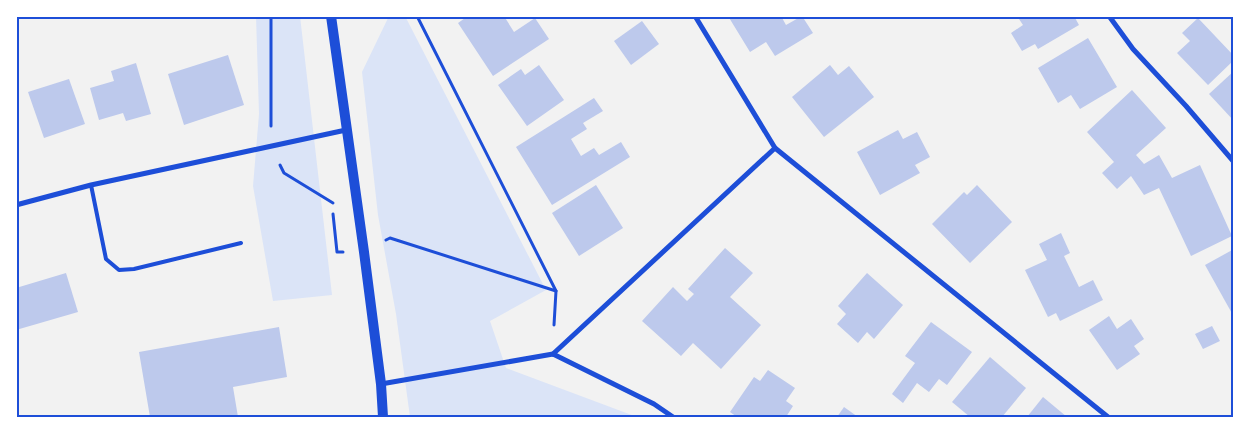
<svg xmlns="http://www.w3.org/2000/svg" width="1250" height="433" viewBox="0 0 1250 433" font-family="'Crimson Pro',serif">
	<style>
		.green { fill: #dbe4f7 }
		.building { fill: #bdc9ec }
		.lines { fill: none; stroke-linecap: round; stroke-linejoin: round }
		.path { stroke: #1d4ed8; stroke-width: 3 }
		.service { stroke: #1d4ed8; stroke-width: 4 }
		.minor { stroke: #1d4ed8; stroke-width: 5 }
		.secondary { stroke: #1d4ed8; stroke-width: 10 }
		.neatline { fill: none; stroke: #1d4ed8; stroke-width: 2 }
	</style>
	<rect width="100%" height="100%" fill="#f2f2f2"/>
	<g class="green">
		<polygon points="256,16 300,16 332,295 273,301 253,186 259,114"/>
		<polygon points="389,16 405,16 546,290 490,321 506,368 637,417 410,417 396,314 378,215 362,72"/>
	</g>
	<g class="building">
		<polygon points="468,16 504,16 514,32 535,18 549,39 493,76 458,23"/>
		<polygon points="728,16 781,16 786,25 802,16 813,33 775,56 766,42 750,52"/>
		<polygon points="1017,16 1074,16 1079,25 1038,49 1035,44 1022,51 1011,33 1023,25"/>
		<polygon points="1198,18 1234,56 1234,60 1208,85 1177,53 1190,41 1182,33"/>
		<polygon points="642,21 659,44 631,65 614,41"/>
		<polygon points="1088,38 1117,87 1080,109 1071,95 1058,103 1038,68"/>
		<polygon points="228,55 244,105 184,125 168,74"/>
		<polygon points="136,63 151,114 126,121 123,113 99,120 90,88 114,81 111,71"/>
		<polygon points="539,65 564,100 527,126 498,85 521,69 525,75"/>
		<polygon points="830,65 838,75 849,66 874,97 824,137 792,97"/>
		<polygon points="1234,71 1234,121 1209,94"/>
		<polygon points="69,79 85,124 44,138 28,92"/>
		<polygon points="1132,90 1166,128 1136,155 1144,164 1159,155 1172,178 1200,165 1232,236 1191,256 1159,188 1144,195 1131,176 1117,189 1102,173 1114,162 1087,132"/>
		<polygon points="594,98 603,111 583,123 587,129 571,139 581,156 594,148 599,155 621,142 630,157 552,205 516,147"/>
		<polygon points="898,130 903,139 917,132 930,157 915,165 920,173 880,195 857,152"/>
		<polygon points="596,185 623,228 579,256 552,213"/>
		<polygon points="977,185 1012,222 970,263 932,224 964,192 967,195"/>
		<polygon points="1061,233 1070,253 1064,256 1079,287 1093,280 1103,300 1060,321 1056,313 1048,317 1025,270 1047,260 1039,244"/>
		<polygon points="725,248 753,273 730,297 761,325 721,369 693,343 681,356 642,321 673,287 687,301 694,294 688,289"/>
		<polygon points="1234,249 1234,317 1205,265"/>
		<polygon points="66,273 78,312 16,330 16,288"/>
		<polygon points="867,273 903,305 874,339 867,332 858,343 837,324 846,314 838,306"/>
		<polygon points="1109,316 1117,329 1131,319 1144,339 1134,346 1140,354 1117,370 1089,330"/>
		<polygon points="931,322 972,352 947,385 939,379 929,392 917,383 903,403 892,394 915,363 905,356"/>
		<polygon points="1212,326 1220,341 1203,349 1195,334"/>
		<polygon points="279,327 287,377 233,387 238,417 150,417 139,352"/>
		<polygon points="990,357 1026,388 1002,417 970,417 952,402"/>
		<polygon points="768,370 795,388 786,401 793,406 786,417 737,417 730,412 754,377 760,381"/>
		<polygon points="1043,397 1067,417 1027,417"/>
		<polygon points="844,407 858,417 837,417"/>
	</g>
	<g class="lines">
		<g class="path">
			<polyline points="271,16 271,126"/>
			<polyline points="417,16 556,291 554,325"/>
			<polyline points="280,165 284,173 333,203"/>
			<polyline points="333,214 337,252 343,252"/>
			<polyline points="386,240 390,238 556,291"/>
		</g>
		<polyline class="service" points="91,185 106,259 119,270 134,269 241,243"/>
		<g class="minor">
			<polyline points="695,16 775,148"/>
			<polyline points="1109,16 1133,49 1186,106 1234,162"/>
			<polyline points="16,205 91,185 346,130"/>
			<polyline points="553,354 775,148 1108,417"/>
			<polyline points="381,384 553,354 654,404 673,417"/>
		</g>
		<polyline class="secondary" points="331,16 364,252 381,384 383,417"/>
	</g>
	<rect width="1250" height="433" fill="none" stroke="#ffffff" stroke-width="35"/>
	<rect x="18" y="18" width="1214" height="398" class="neatline"/>
</svg>
